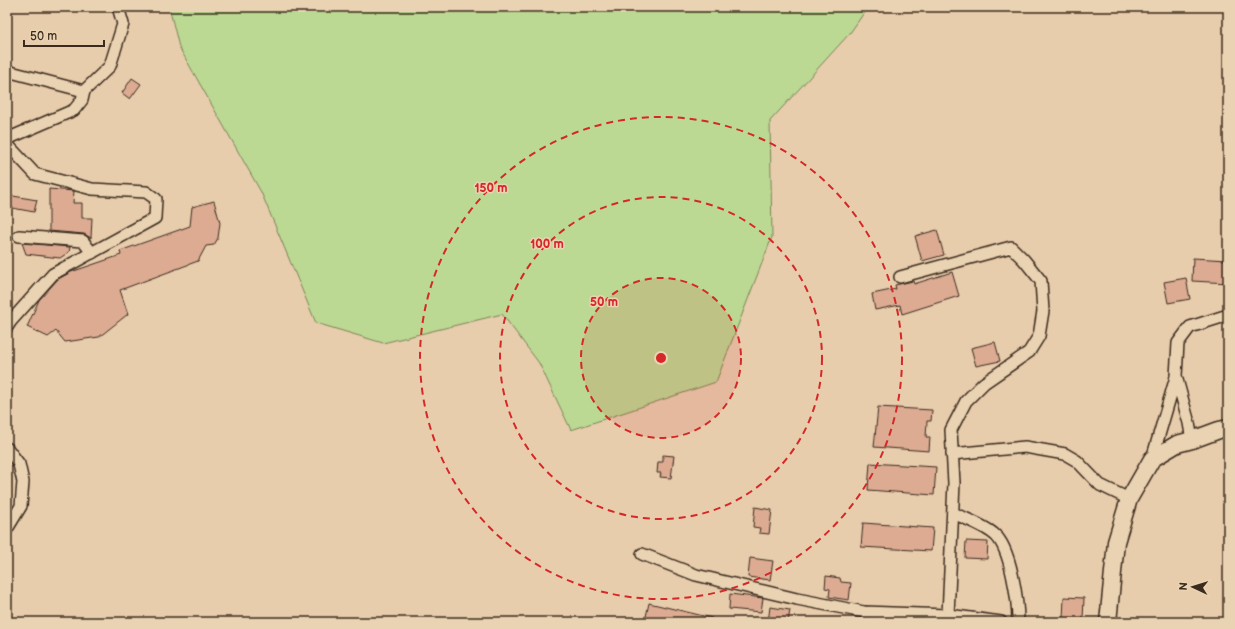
<svg xmlns="http://www.w3.org/2000/svg" width="1235" height="629" viewBox="0 0 1235 629" font-family="'Balsamiq Sans',sans-serif">
	<style>
		.green { fill: #bbd992; stroke: #7b8258 }
		.building { fill: #dcab92; stroke: #3b2a1e }
		.lines { fill: none; stroke-linecap: round; stroke-linejoin: round }
		.street-casing { stroke: #3b2a1e; stroke-width: 14 }
		.secondary-casing { stroke: #3b2a1e; stroke-width: 19 }
		.street { stroke: #e9d3b2; stroke-width: 11 }
		.secondary { stroke: #e9d3b2; stroke-width: 16 }
		.ring { fill: none; stroke: #d62828; stroke-width: 2; stroke-dasharray: 7 5 }
		.centre { fill: #d62828; stroke: #e9d3b2; stroke-width: 2 }
		.ring-label { font-size: 12px; text-anchor: middle; font-weight: bold; fill: #d62828; stroke: #e9d3b2; stroke-width: 3; stroke-linejoin: round; paint-order: stroke }
	</style>
	<rect width="100%" height="100%" fill="#e8cdad"/>
	<filter id="ink" filterUnits="userSpaceOnUse"><feTurbulence type="fractalNoise" baseFrequency=".025" numOctaves="2"/><feDisplacementMap in="SourceGraphic" scale="8" xChannelSelector="R" yChannelSelector="G"/><feConvolveMatrix kernelMatrix="1 2 1 2 8 2 1 2 1" color-interpolation-filters="sRGB"/></filter>
	<g filter="url(#ink)">
		<polygon class="green" points="169,7 868,7 850,33 770,121 772,237 716,382 571,430 539,363 502,314 383,343 316,323 261,192 179,47"/>
		<g class="building">
			<polygon points="132,78 141,84 130,99 122,93"/>
			<polygon points="49,189 74,191 73,203 82,203 82,218 92,218 91,238 84,234 49,231"/>
			<polygon points="7,195 37,200 34,212 7,207"/>
			<polygon points="214,201 220,223 218,238 214,245 206,246 198,261 120,290 128,314 99,337 65,342 56,331 48,337 27,327 39,300 58,279 71,272 121,255 120,251 190,226 192,207"/>
			<polygon points="937,230 944,255 922,261 915,236"/>
			<polygon points="22,243 70,247 69,252 60,258 26,254"/>
			<polygon points="1193,258 1228,260 1228,283 1192,281"/>
			<polygon points="952,272 959,296 902,314 900,305 875,310 872,294 896,289 895,285 913,281 914,284"/>
			<polygon points="1186,278 1190,299 1168,303 1164,282"/>
			<polygon points="995,342 1000,361 976,366 971,348"/>
			<polygon points="878,407 932,410 931,421 927,421 926,437 930,437 929,451 874,447"/>
			<polygon points="663,455 674,456 671,478 660,477 661,473 657,473 658,462 663,462"/>
			<polygon points="870,463 936,467 934,495 868,490"/>
			<polygon points="755,507 772,510 769,534 759,533 760,528 753,527"/>
			<polygon points="863,523 933,528 931,551 861,547"/>
			<polygon points="966,541 988,542 987,559 965,558"/>
			<polygon points="750,558 773,561 770,580 748,577"/>
			<polygon points="826,576 840,578 841,582 851,583 849,600 829,597 830,589 825,588"/>
			<polygon points="730,594 763,598 761,612 729,609"/>
			<polygon points="1064,597 1084,598 1083,620 1063,619"/>
			<polygon points="649,603 712,618 711,622 645,621"/>
			<polygon points="770,607 790,610 788,622 768,622"/>
		</g>
		<g class="lines">
			<defs>
				<g id="street">
					<polyline points="7,71 84,91"/>
					<polyline points="7,139 74,110 82,100 84,91 110,66 123,24 118,7"/>
					<polyline points="7,144 35,174 92,189 146,192 156,199 155,218 53,274 11,321 7,327"/>
					<polyline points="19,236 83,241 92,253"/>
					<polyline points="900,277 1011,247 1024,260 1041,281 1043,311 1039,336 1029,352 984,383 966,401 951,430 954,483 948,615"/>
					<polyline points="1192,440 1189,423 1176,376 1178,343 1190,327 1228,315"/>
					<polyline points="7,448 19,464 23,482 21,506 7,529"/>
					<polyline points="952,454 1025,447 1065,454 1077,461 1100,485 1129,499"/>
					<polyline points="1152,459 1176,377"/>
					<path d="M 953,513 C 966,519 983,525 994,534 C 1011,547 1018,602 1018,622"/>
					<polyline points="642,554 696,575 797,599 864,612 948,615 1001,622"/>
				</g>
				<polyline id="secondary" points="1108,622 1116,542 1129,499 1152,459 1177,444 1192,440 1219,430 1228,428"/>
			</defs>
			<use href="#street" class="street-casing"/>
			<use href="#secondary" class="secondary-casing"/>
			<use href="#street" class="street"/>
			<use href="#secondary" class="secondary"/>
		</g>
	</g>
	<circle cx="661" cy="358" r="80" fill="#d62828" fill-opacity=".12"/>
	<g class="ring">
		<circle cx="661" cy="358" r="80"/>
		<circle cx="661" cy="358" r="161"/>
		<circle cx="661" cy="358" r="241"/>
	</g>
	<circle cx="661" cy="358" r="6" class="centre"/>
	<g class="ring-label">
		<text x="491" y="192">150 m</text>
		<text x="547" y="248">100 m</text>
		<text x="604" y="306">50 m</text>
	</g>
	<rect width="1235" height="629" fill="none" stroke="#e9d3b2" stroke-width="24"/>
	<rect x="12" y="12" width="1211" height="605" fill="none" stroke="#3b2a1e" stroke-width="1.5" filter="url(#ink)"/>
	<g transform="translate(1193 587) rotate(274)" stroke="#e9d3b2" stroke-width="3" paint-order="stroke">
	<path d="M0-3L7 15L0 10L-7 15Z" fill="#3b2a1e"/>
	<text y="-6" font-size="11" font-weight="bold" text-anchor="middle" fill="#3b2a1e">N</text>
	</g>
	<path d="M24 40v6h80v-6" fill="none" stroke="#3b2a1e" stroke-width="2"/>
	<text x="30" y="40" font-size="12" fill="#3b2a1e" stroke="#e9d3b2" stroke-width="3" paint-order="stroke">50 m</text>
</svg>
